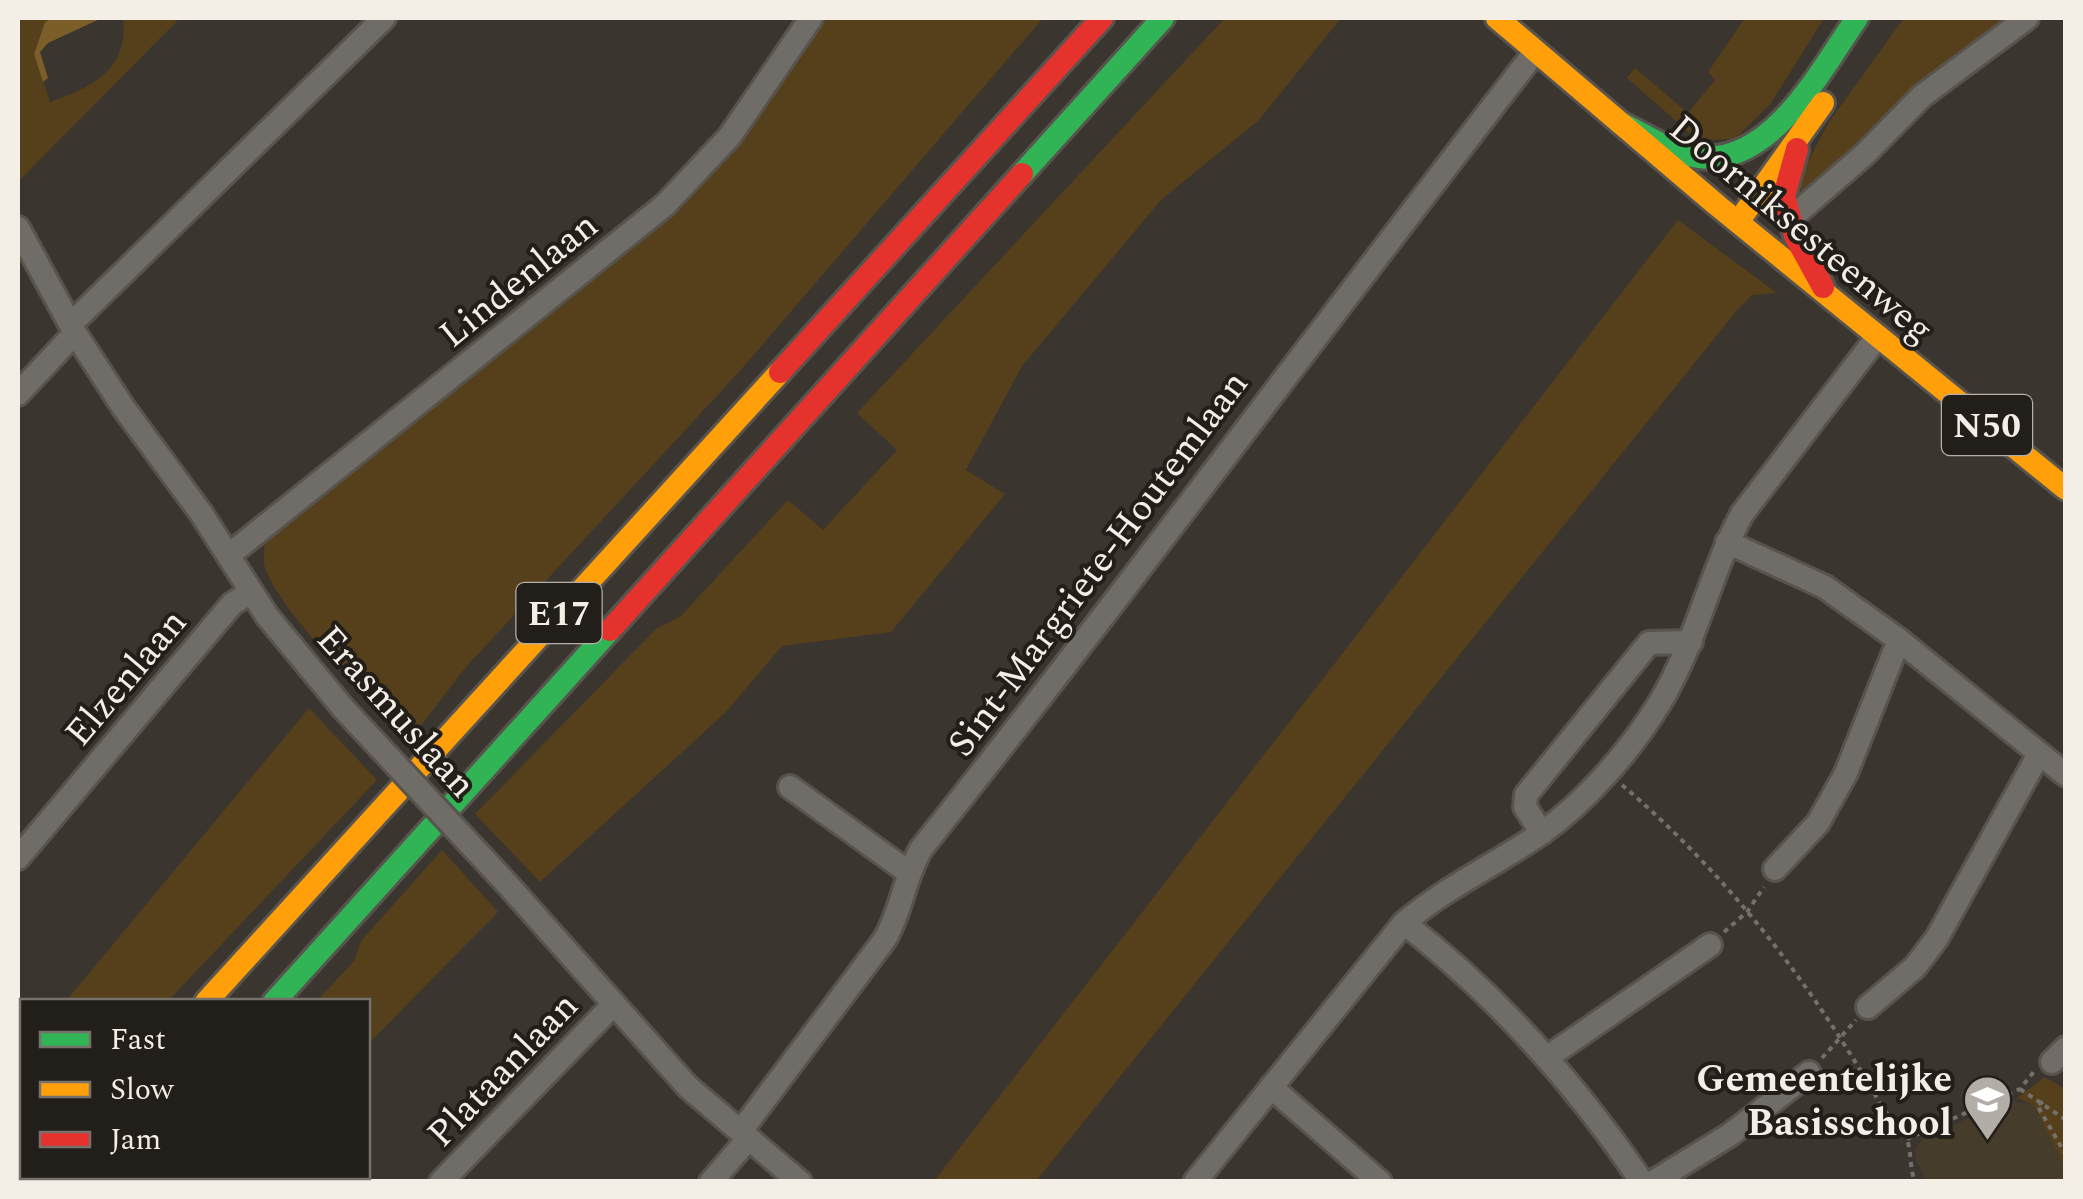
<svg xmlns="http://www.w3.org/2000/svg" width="2083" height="1199" viewBox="0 0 2083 1199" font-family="Spectral,serif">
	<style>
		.built { fill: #463c2b }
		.green { fill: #56401b }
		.water { fill: #7c5e29 }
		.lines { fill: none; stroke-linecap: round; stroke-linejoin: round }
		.street-casing { stroke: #57534d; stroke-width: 28 }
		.fast-casing { stroke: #57534d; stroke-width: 28 }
		.slow-casing { stroke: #57534d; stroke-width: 28 }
		.jam-casing { stroke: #57534d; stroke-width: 28 }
		.path { stroke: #75706c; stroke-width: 4; stroke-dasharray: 5 5; stroke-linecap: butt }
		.street { stroke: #706d68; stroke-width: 22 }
		.fast { stroke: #30b455; stroke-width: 22 }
		.slow { stroke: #ff9f0a; stroke-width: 22 }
		.jam { stroke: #e5322d; stroke-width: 22 }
		.street-bridge-casing { stroke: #57534d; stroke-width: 28; stroke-linecap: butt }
		.street-bridge { stroke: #706d68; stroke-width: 22 }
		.labels { text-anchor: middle; stroke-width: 8; stroke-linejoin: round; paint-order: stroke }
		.shield { fill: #221e19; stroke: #b4b0a8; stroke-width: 2.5 }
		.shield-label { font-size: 35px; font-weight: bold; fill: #f3eee6 }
		.street-label { font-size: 38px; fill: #f3eee6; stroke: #221e19 }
		.poi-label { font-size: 38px; font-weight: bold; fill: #f3eee6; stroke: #221e19; text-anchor: end }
	</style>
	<rect width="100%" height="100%" fill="#3a352e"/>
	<polygon class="built" points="2008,1100 2034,1105 2065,1168 2065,1181 1926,1181 1916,1160 1915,1149 1924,1138"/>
	<g class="green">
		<path d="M 18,18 L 53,18 L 45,22 L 34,54 L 50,102 C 93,87 129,69 123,18 L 180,18 L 18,182 Z"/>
		<path d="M 823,18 L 1043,18 L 739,372 L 466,667 L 409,741 C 369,700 288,621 266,571 C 261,560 266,550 264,542 L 683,203 L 756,120 Z"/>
		<polygon points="1225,18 1341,18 1259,120 1161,200 1022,366 966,470 1005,494 891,632 782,646 725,713 540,882 475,814 656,629 680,617 788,500 823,530 897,450 857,413"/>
		<polygon points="1745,18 1824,18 1771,103 1735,139 1698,140 1627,78 1635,68 1688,113 1715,80 1708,72"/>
		<polygon points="1904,18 2021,18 1808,198 1796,184 1829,122"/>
		<polygon points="1678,220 1777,293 1752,295 1734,314 1036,1181 934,1181"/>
		<polygon points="309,708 377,780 168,1001 66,1001"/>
		<polygon points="442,850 498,912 368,1044 368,1002 317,1001 354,961 361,941"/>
		<polygon points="2045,1077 2065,1089 2065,1168 2034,1105 2017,1098"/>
	</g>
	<polygon class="water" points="53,18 102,18 48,43 40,52 48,78 43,82 34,54 45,22"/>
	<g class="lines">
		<defs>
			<g id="street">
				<polyline points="1790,219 1865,154 1922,96 2027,18"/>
				<polyline points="18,228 75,333 123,407 201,513 267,616 343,708"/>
				<polyline points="71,324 384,18"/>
				<polyline points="18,394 75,333"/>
				<polyline points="1727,542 1825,587 1899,640 2066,775"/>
				<polyline points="229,555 665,205 730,136 811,18"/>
				<polyline points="790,787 908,872"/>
				<polyline points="1542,833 1525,807 1526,795 1649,643 1691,642"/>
				<polyline points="18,858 232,604 251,592"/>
				<polyline points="1775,869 1818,823 1846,773 1899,640"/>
				<polyline points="508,885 688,1087 800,1182"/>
				<path d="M 1404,923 C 1498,996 1575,1083 1642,1182"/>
				<polyline points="1868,1007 1915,967 1937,938 2039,754"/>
				<polyline points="1548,1057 1710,945"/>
				<polyline points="2052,1062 2066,1048"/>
				<polyline points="1271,1087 1380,1182"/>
				<path d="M 741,1131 L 885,939 C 902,910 904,878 921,849 C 1130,587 1329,317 1535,52"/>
				<polyline points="441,1182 613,1005"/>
				<polyline points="711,1182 749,1138"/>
				<path d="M 1195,1182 L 1404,923 C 1446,887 1495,865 1540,834 C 1585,803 1630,751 1659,704 C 1696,644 1709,575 1742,514 L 1878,336"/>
				<polyline points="1653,1182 1731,1134 1809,1073"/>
			</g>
			<g id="fast">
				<path d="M 1620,123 C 1645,134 1672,154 1699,157 C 1772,166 1822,68 1857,18"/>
				<polyline points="1022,174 1163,18"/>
				<polyline points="274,1002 610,630"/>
			</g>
			<g id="slow">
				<polyline points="1497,18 1718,206 2066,489"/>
				<polyline points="1738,222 1823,103"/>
				<polyline points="206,1002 780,372"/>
				<polyline points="111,1182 116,1176"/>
			</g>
			<g id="jam">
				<polyline points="1797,149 1784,196 1795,236 1823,287"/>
				<polyline points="780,372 1102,18"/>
				<polyline points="610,630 1022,174"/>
				<polyline points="43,1182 48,1176"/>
			</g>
		</defs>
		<use href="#street" class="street-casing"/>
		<use href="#fast" class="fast-casing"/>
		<use href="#slow" class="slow-casing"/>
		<use href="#jam" class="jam-casing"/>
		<g class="path">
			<path d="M 1622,785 C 1728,875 1813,986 1882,1107 C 1889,1117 1900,1126 1906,1137 C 1912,1150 1909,1167 1915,1182"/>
			<polyline points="1724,932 1747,912 1764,887"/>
			<polyline points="1822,1058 1856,1020"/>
			<polyline points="2020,1089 2066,1120"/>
			<polyline points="2043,1102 2037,1105 2066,1155"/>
			<polyline points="1907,1139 2020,1089 2036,1069"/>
		</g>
		<use href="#street" class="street"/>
		<use href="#fast" class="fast"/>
		<use href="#slow" class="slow"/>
		<use href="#jam" class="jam"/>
		<defs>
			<polyline id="street-bridge" points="343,708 508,885"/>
		</defs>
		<use href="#street-bridge" class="street-bridge-casing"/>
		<use href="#street-bridge" class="street-bridge"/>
	</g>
	<defs>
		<symbol id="school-pin" viewBox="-11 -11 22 30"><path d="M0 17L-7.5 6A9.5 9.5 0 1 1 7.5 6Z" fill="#b2ada6" stroke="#221e19"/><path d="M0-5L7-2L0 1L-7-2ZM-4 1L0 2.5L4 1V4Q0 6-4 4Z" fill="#fff"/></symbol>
	</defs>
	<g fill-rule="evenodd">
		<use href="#school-pin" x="1960" y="1072" width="55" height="75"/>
	</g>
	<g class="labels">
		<g class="shield">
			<rect x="1942" y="395" width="90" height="60" rx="8"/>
			<rect x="516.5" y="583" width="85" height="60" rx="8"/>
		</g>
		<g class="shield-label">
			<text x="1987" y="437">N50</text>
			<text x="559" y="625">E17</text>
		</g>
		<g class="street-label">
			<text transform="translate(1802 228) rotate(40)" y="13">Doorniksesteenweg</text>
			<text transform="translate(518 279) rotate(-39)" y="13">Lindenlaan</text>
			<text transform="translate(1097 563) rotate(-53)" y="13">Sint-Margriete-Houtemlaan</text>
			<text transform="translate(125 677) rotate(-50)" y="13">Elzenlaan</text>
			<text transform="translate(397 711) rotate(48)" y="13">Erasmuslaan</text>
			<text transform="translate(502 1069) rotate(-46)" y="13">Plataanlaan</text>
		</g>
		<g class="poi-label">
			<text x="1952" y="1091">Gemeentelijke<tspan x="1952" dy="44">Basisschool</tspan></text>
		</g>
	</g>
	<rect width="2083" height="1199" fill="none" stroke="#f3eee6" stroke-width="40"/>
	<rect x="20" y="999" width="350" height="180" fill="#221e19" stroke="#76716b" stroke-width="2.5"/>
	<rect x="40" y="1032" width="50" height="15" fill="#30b455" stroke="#76716b" stroke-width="2.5"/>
	<text x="110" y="1049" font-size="30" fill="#f3eee6">Fast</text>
	<rect x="40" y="1082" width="50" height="15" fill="#ff9f0a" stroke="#76716b" stroke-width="2.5"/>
	<text x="110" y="1099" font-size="30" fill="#f3eee6">Slow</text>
	<rect x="40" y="1132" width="50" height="15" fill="#e5322d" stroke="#76716b" stroke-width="2.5"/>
	<text x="110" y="1149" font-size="30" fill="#f3eee6">Jam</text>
</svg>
